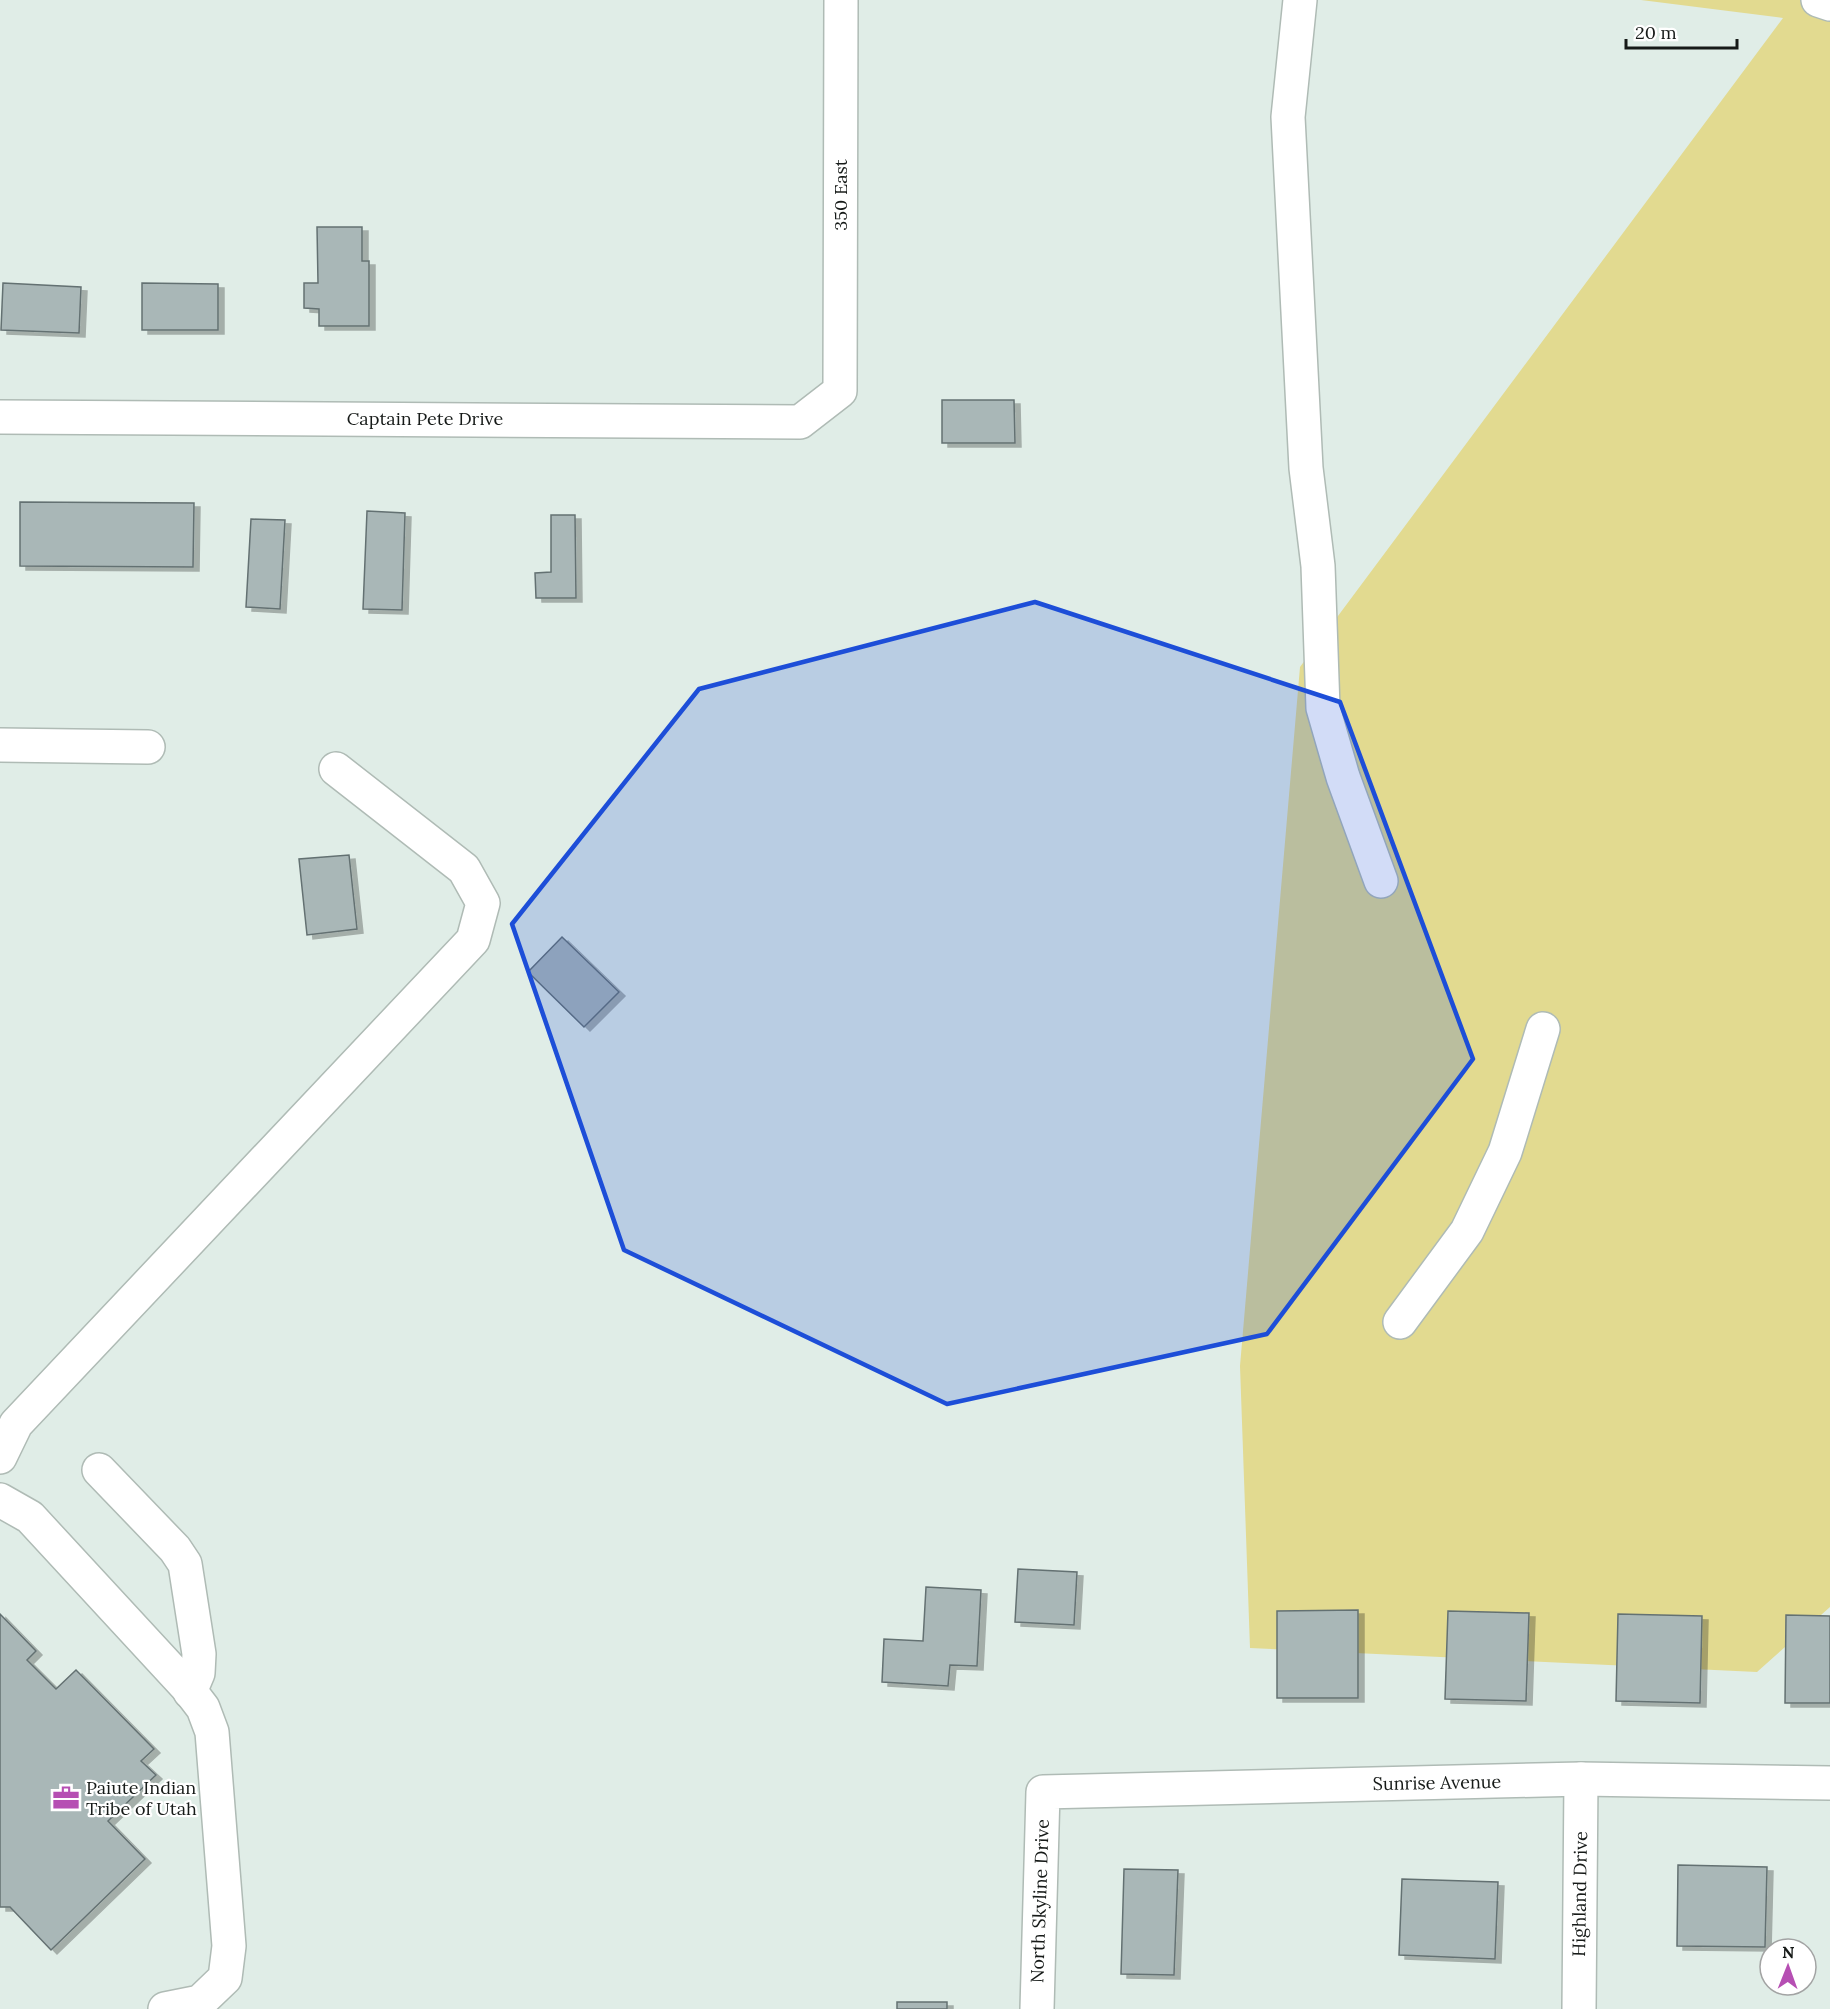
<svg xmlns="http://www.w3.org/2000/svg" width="1830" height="2009" viewBox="0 0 1830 2009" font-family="Lora,serif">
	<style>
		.green { fill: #e2da90 }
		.building { fill: #a9b7b7; stroke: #647172; stroke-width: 1.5; filter: url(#shadow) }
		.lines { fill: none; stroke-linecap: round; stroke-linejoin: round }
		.minor-casing { stroke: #afbbb5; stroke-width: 36 }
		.minor { stroke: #fff; stroke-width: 33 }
		.marked { fill: #1d4ed8; fill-opacity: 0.2; stroke: #1d4ed8; stroke-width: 4.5; stroke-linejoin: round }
		.labels { text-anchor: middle; stroke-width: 4.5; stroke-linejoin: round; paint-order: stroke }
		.street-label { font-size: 18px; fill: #161a18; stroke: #fff }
		.poi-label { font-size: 18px; fill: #161a18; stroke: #fff; text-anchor: start }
	</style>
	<defs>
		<filter id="shadow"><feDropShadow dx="6" dy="4" stdDeviation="0" flood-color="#0004"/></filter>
	</defs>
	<rect width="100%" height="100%" fill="#e0ede7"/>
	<polygon class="green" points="1641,0 1830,0 1830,1607 1757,1672 1250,1648 1240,1366 1300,667 1783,18"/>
	<g class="building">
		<polygon points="317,227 362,227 362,261 369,261 369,326 319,326 319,309 304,308 304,283 318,283"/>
		<polygon points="3,283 81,287 79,333 1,330"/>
		<polygon points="142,283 218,284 218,330 142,330"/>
		<polygon points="942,400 1014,400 1015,443 942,443"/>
		<polygon points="20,502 194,503 193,567 20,566"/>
		<polygon points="367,511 405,513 402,610 363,609"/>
		<polygon points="551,515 575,515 576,598 536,598 535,573 551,572"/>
		<polygon points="251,519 285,520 280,609 246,607"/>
		<polygon points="349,855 357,929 307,935 299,859"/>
		<polygon points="562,937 619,992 584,1027 528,972"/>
		<polygon points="1018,1569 1077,1572 1074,1625 1015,1622"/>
		<polygon points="926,1587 981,1590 977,1666 950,1665 948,1686 882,1682 884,1639 923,1641"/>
		<polygon points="1358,1610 1358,1698 1277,1698 1277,1611"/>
		<polygon points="1448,1611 1529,1613 1526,1701 1445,1699"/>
		<polygon points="0,1614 36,1651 27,1660 56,1689 76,1670 154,1749 141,1761 156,1775 108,1821 145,1859 51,1950 10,1907 0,1907"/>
		<polygon points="1618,1614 1702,1616 1700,1703 1616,1701"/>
		<polygon points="1786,1615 1830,1616 1830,1703 1785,1703"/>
		<polygon points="1678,1865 1767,1867 1765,1947 1677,1946"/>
		<polygon points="1124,1869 1178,1870 1174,1975 1121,1974"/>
		<polygon points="1402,1879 1498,1882 1495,1959 1399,1955"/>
		<rect x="897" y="2002" width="50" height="7"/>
	</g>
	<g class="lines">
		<defs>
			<g id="minor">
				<polyline points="1300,0 1288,117 1306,468 1318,566 1323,708 1343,777 1381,881"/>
				<polyline points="1818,0 1830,4"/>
				<polyline points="0,417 800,422 840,391 841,0"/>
				<polyline points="0,745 148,747"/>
				<polyline points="1400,1322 1467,1231 1505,1152 1543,1029"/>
				<polyline points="0,1457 16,1424 473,940 483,903 464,869 336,769"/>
				<polyline points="99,1470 175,1549 185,1564 199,1654 198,1673 190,1692"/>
				<polyline points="0,1500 30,1517 187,1687 203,1708 212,1732 229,1946 225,1978 200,2002 165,2009"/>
				<polyline points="1037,2009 1043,1792 1581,1779 1830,1783"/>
				<polyline points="1579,2009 1581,1779"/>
			</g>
		</defs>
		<use href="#minor" class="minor-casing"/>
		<use href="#minor" class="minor"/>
	</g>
	<path class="marked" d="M 1035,602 L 1340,702 L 1473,1059 L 1267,1334 L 947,1404 L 624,1250 L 512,924 L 699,689 Z"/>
	<defs>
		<symbol id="office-bare" viewBox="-9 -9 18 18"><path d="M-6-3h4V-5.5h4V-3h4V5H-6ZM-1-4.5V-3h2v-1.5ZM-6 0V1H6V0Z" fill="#b64fb3" stroke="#fff" stroke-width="2.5" paint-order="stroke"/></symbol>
	</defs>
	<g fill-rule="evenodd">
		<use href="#office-bare" x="47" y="1779" width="38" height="38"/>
	</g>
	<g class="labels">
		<g class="street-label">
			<text transform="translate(841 195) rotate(-90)" y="6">350 East</text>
			<text x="425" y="425">Captain Pete Drive</text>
			<text transform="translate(1437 1783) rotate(-1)" y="6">Sunrise Avenue</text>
			<text transform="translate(1580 1894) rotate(-89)" y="6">Highland Drive</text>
			<text transform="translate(1040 1901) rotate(-88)" y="6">North Skyline Drive</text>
		</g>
		<g class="poi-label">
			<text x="86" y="1794">Paiute Indian<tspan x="86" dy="21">Tribe of Utah</tspan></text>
		</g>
	</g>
	<g transform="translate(1788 1967) rotate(1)"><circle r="28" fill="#ffffff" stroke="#a2a3a3" stroke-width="1.5"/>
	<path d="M0-4.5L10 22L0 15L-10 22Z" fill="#b64fb3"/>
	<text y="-9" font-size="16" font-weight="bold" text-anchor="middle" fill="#161a18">N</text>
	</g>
	<path d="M1626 39v9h111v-9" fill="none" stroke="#161a18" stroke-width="3"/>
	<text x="1635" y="39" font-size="18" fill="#161a18" stroke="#ffffff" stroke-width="4.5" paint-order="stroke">20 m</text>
</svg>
